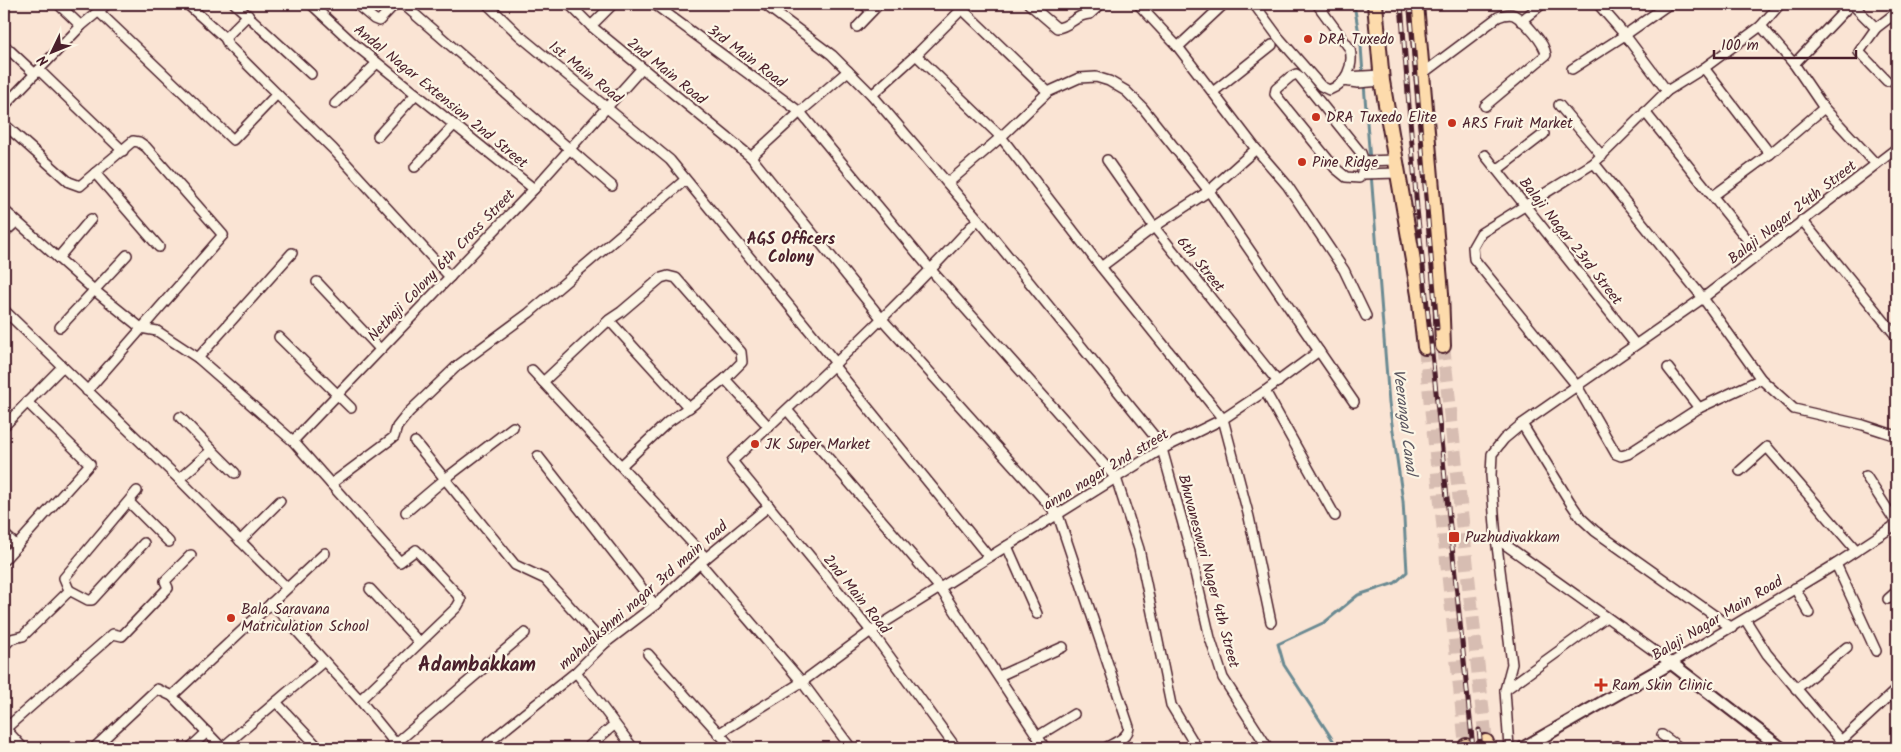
<svg xmlns="http://www.w3.org/2000/svg" width="1901" height="752" viewBox="0 0 1901 752" font-family="Kalam,sans-serif">
	<style>
		.lines { fill: none; stroke-linecap: round; stroke-linejoin: round }
		.stream { stroke: #6b8a92; stroke-width: 3 }
		.primary-tunnel { stroke: #d7bdb2; stroke-width: 14; stroke-dasharray: 14 7; stroke-linecap: butt }
		.minor-casing { stroke: #4a1f2b; stroke-width: 12 }
		.tertiary-casing { stroke: #4a1f2b; stroke-width: 15 }
		.primary-casing { stroke: #4a1f2b; stroke-width: 18 }
		.minor { stroke: #fcf5e5; stroke-width: 9 }
		.tertiary { stroke: #fcf5e5; stroke-width: 11 }
		.primary { stroke: #fddbac; stroke-width: 14 }
		.rail-casing { stroke: #4a1f2b; stroke-width: 5 }
		.rail { stroke: #fcf5e5; stroke-width: 3; stroke-dasharray: 9; stroke-linecap: butt }
		.poi-dot { fill: #c8321e; stroke: #fcf5e5; stroke-width: 2 }
		.labels { text-anchor: middle; stroke-width: 4.5; stroke-linejoin: round; paint-order: stroke }
		.poi-label { font-size: 15px; fill: #4a1f2b; stroke: #fcf5e5; text-anchor: start }
		.street-label { font-size: 15px; fill: #4a1f2b; stroke: #fcf5e5 }
		.neighbourhood-label { font-size: 16px; font-weight: bold; fill: #4a1f2b; stroke: #fcf5e5 }
		.water-label { font-size: 16px; font-style: italic; fill: #5a555f; stroke: #fcf5e5 }
		.district-label { font-size: 20px; font-weight: bold; fill: #4a1f2b; stroke: #fcf5e5 }
	</style>
	<rect width="100%" height="100%" fill="#fae4d4"/>
	<filter id="ink" filterUnits="userSpaceOnUse"><feTurbulence type="fractalNoise" baseFrequency=".02" numOctaves="2"/><feDisplacementMap in="SourceGraphic" scale="10" xChannelSelector="R" yChannelSelector="G"/><feConvolveMatrix kernelMatrix="1 2 1 2 8 2 1 2 1" color-interpolation-filters="sRGB"/></filter>
	<g filter="url(#ink)">
		<g class="lines">
			<g class="stream">
				<polyline points="1354,4 1361,46 1363,75"/>
				<polyline points="1338,748 1284,665 1278,644 1325,622 1358,595 1395,583 1407,572 1403,501 1389,403 1364,84"/>
			</g>
			<g class="primary-tunnel">
				<polyline points="1443,346 1486,742"/>
				<polyline points="1425,347 1466,746"/>
			</g>
			<defs>
				<g id="minor">
					<polyline points="58,4 81,26"/>
					<polyline points="235,4 311,74"/>
					<polyline points="311,4 354,44 534,189"/>
					<polyline points="356,4 374,19 379,21 395,4"/>
					<polyline points="403,4 612,186"/>
					<polyline points="487,4 520,36 670,160 836,363"/>
					<path d="M 569,4 L 591,26 L 751,157 L 881,318 L 1058,515 L 1129,727 C 1128,738 1116,742 1107,747"/>
					<polyline points="654,4 800,112 931,270 1116,478 1139,549 1171,705 1197,748"/>
					<polyline points="764,4 832,55 872,95 978,219 1164,448"/>
					<polyline points="863,4 872,11"/>
					<path d="M 1029,4 L 1057,28 C 1070,27 1076,14 1090,14 L 1101,4"/>
					<polyline points="1138,4 1178,47 1256,149 1287,185 1344,270 1366,316"/>
					<path d="M 1254,4 L 1279,38 L 1321,86 L 1329,90 C 1346,84 1354,66 1350,49 L 1317,4"/>
					<polyline points="1598,4 1625,35 1667,91"/>
					<polyline points="1852,4 1876,28"/>
					<polyline points="962,9 1048,92"/>
					<polyline points="99,12 233,140 277,94 229,46 225,38 187,4"/>
					<polyline points="1521,21 1542,4"/>
					<polyline points="591,26 613,4"/>
					<polyline points="1761,26 1794,64 1824,108 1876,164"/>
					<polyline points="857,27 879,4"/>
					<polyline points="225,38 248,15"/>
					<polyline points="4,45 35,74"/>
					<polyline points="1178,47 1224,4"/>
					<polyline points="916,55 1001,137 1101,267 1223,419 1249,517 1271,622"/>
					<polyline points="1794,64 1851,4"/>
					<polyline points="1704,68 1770,154"/>
					<polyline points="1572,69 1625,35 1669,4"/>
					<polyline points="39,70 123,151"/>
					<path d="M 1296,74 L 1299,76 L 1361,153 C 1364,160 1364,173 1359,178 L 1346,177 L 1335,168 L 1275,94 L 1276,89 L 1290,77 Z"/>
					<path d="M 1422,74 L 1498,17 C 1503,15 1509,13 1514,15 C 1525,21 1545,43 1546,55 L 1485,106"/>
					<polyline points="1346,77 1381,75"/>
					<polyline points="1343,81 1358,83 1382,81"/>
					<polyline points="1887,81 1859,52 1876,28 1897,12"/>
					<polyline points="1213,92 1272,45"/>
					<polyline points="277,94 333,149 450,277"/>
					<polyline points="872,95 916,55 967,4"/>
					<polyline points="335,104 377,63"/>
					<polyline points="1559,105 1602,156"/>
					<polyline points="4,106 81,26 107,4"/>
					<polyline points="1645,112 1759,254"/>
					<polyline points="4,124 69,182 80,186 95,173 159,247"/>
					<polyline points="378,136 416,94"/>
					<polyline points="1485,155 1635,344"/>
					<polyline points="751,157 800,112 848,71"/>
					<polyline points="1107,160 1154,227 1278,382"/>
					<polyline points="1363,161 1396,160"/>
					<polyline points="1594,163 1703,298 1761,379 1794,409 1863,425 1897,436"/>
					<polyline points="415,167 454,125"/>
					<polyline points="1497,170 1544,134"/>
					<polyline points="1362,174 1398,173"/>
					<polyline points="948,183 1001,137 1048,92 1079,78 1096,77 1109,81 1126,91 1143,108 1209,191 1354,402"/>
					<polyline points="1713,196 1770,154 1824,108"/>
					<polyline points="4,210 94,290 141,328 157,331 198,358 293,441 400,562 416,550 456,593 461,600 457,607 360,700"/>
					<polyline points="1802,220 1897,337"/>
					<polyline points="4,233 16,222"/>
					<polyline points="58,258 91,219"/>
					<polyline points="1101,267 1154,227 1209,191 1256,149"/>
					<polyline points="317,282 380,349"/>
					<polyline points="4,310 179,479 287,588"/>
					<polyline points="60,327 127,255"/>
					<polyline points="279,337 351,408"/>
					<polyline points="198,358 292,253"/>
					<polyline points="834,366 989,557"/>
					<polyline points="1668,368 1699,408"/>
					<polyline points="532,370 706,558"/>
					<polyline points="725,379 769,427"/>
					<polyline points="1761,379 1699,408 1628,454 1621,456 1616,454 1577,386 1474,259 1473,247 1481,233 1594,163 1667,91 1704,68 1761,26 1780,4"/>
					<polyline points="543,382 609,320 621,312 661,278 668,276 676,278 741,352 742,362 725,379 689,408 609,320"/>
					<polyline points="87,391 223,235 146,147 139,142 133,141 95,173"/>
					<polyline points="1265,391 1335,516"/>
					<polyline points="787,410 940,588 1045,748"/>
					<polyline points="180,417 212,450"/>
					<polyline points="1522,424 1570,502 1581,518 1595,531 1732,628"/>
					<polyline points="4,426 62,367"/>
					<polyline points="513,427 445,479 515,565 545,579 604,644"/>
					<polyline points="293,441 534,189 642,68"/>
					<polyline points="1162,449 1188,542 1210,638 1223,678 1268,748"/>
					<polyline points="538,456 655,605"/>
					<polyline points="621,466 668,422 688,408"/>
					<polyline points="1740,471 1767,447 1856,550"/>
					<polyline points="1866,476 1897,524"/>
					<polyline points="179,479 212,450 235,473"/>
					<polyline points="331,484 394,437 397,427 409,412 457,366 529,313 685,180"/>
					<polyline points="129,502 169,542"/>
					<polyline points="406,512 445,479 415,442"/>
					<polyline points="4,534 17,546"/>
					<polyline points="1496,538 1671,663 1836,564 1897,524"/>
					<polyline points="240,541 280,501"/>
					<polyline points="1007,546 1037,614"/>
					<polyline points="4,560 90,464 27,402"/>
					<polyline points="700,563 802,682 851,748"/>
					<polyline points="1836,564 1876,651"/>
					<polyline points="1795,588 1809,613"/>
					<polyline points="370,589 419,642"/>
					<polyline points="69,590 88,600 92,600 144,543"/>
					<polyline points="1888,599 1897,591"/>
					<polyline points="271,603 360,700 399,748"/>
					<polyline points="1745,619 1767,654 1847,748"/>
					<polyline points="4,646 11,639 23,636 68,592 69,590 64,578 137,491"/>
					<polyline points="648,654 732,748"/>
					<polyline points="576,672 633,748"/>
					<polyline points="999,676 1063,647"/>
					<polyline points="1796,689 1847,647"/>
					<polyline points="1505,690 1606,617"/>
					<polyline points="172,696 325,553"/>
					<polyline points="276,702 318,747"/>
					<polyline points="4,727 23,748"/>
					<polyline points="5,729 113,634 122,636 168,588 165,581 191,555"/>
					<polyline points="718,734 802,682 871,631 1162,449 1223,419 1265,391 1319,351"/>
					<polyline points="1662,735 1680,748"/>
					<polyline points="1038,736 1074,714"/>
					<polyline points="1841,741 1897,689"/>
					<polyline points="395,744 525,633"/>
					<polyline points="1616,746 1617,748"/>
					<polyline points="94,748 157,689 172,696 222,748"/>
					<polyline points="190,748 207,732"/>
					<polyline points="222,748 324,661"/>
					<polyline points="492,748 488,743 576,672 604,644 655,605 700,563 769,506"/>
					<polyline points="587,748 614,725"/>
					<path d="M 956,748 L 871,631 L 732,461 C 816,382 901,304 978,219"/>
					<polyline points="1509,748 1505,690 1512,664 1496,538 1491,475 1492,454 1504,439 1522,424 1703,298 1897,148"/>
				</g>
				<polyline id="tertiary" points="1523,748 1671,663 1781,748"/>
				<g id="primary">
					<polyline points="1375,4 1382,81 1419,295 1425,347"/>
					<polyline points="1416,4 1441,293 1443,346"/>
					<polyline points="1486,742 1487,748"/>
					<polyline points="1466,746 1466,748"/>
				</g>
			</defs>
			<use href="#minor" class="minor-casing"/>
			<use href="#tertiary" class="tertiary-casing"/>
			<use href="#primary" class="primary-casing"/>
			<use href="#minor" class="minor"/>
			<use href="#tertiary" class="tertiary"/>
			<use href="#primary" class="primary"/>
			<defs>
				<g id="rail">
					<polyline points="1401,4 1417,209 1473,748"/>
					<polyline points="1410,4 1437,328"/>
					<polyline points="1479,730 1481,748"/>
				</g>
			</defs>
			<use href="#rail" class="rail-casing"/>
			<use href="#rail" class="rail"/>
		</g>
	</g>
	<g class="poi-dot">
		<circle cx="1308" cy="39" r="5"/>
		<circle cx="1316" cy="117" r="5"/>
		<circle cx="1452" cy="123" r="5"/>
		<circle cx="1302" cy="162" r="5"/>
		<circle cx="755" cy="444" r="5"/>
		<rect x="1448" y="531" width="12" height="12" rx="2.5"/>
		<circle cx="231" cy="618" r="5"/>
		<path d="M1598.5 677.5h5v5h5v5h-5v5h-5v-5h-5v-5h5z"/>
	</g>
	<g class="labels">
		<g class="poi-label">
			<text x="1318" y="44">DRA Tuxedo</text>
			<text x="1326" y="122">DRA Tuxedo Elite</text>
			<text x="1462" y="128">ARS Fruit Market</text>
			<text x="1312" y="167">Pine Ridge</text>
			<text x="765" y="449">JK Super Market</text>
			<text x="1465" y="542">Puzhudivakkam</text>
			<text x="241" y="614">Bala Saravana<tspan x="241" dy="17">Matriculation School</tspan></text>
			<text x="1612" y="690">Ram Skin Clinic</text>
		</g>
		<g class="street-label">
			<text transform="translate(747 56) rotate(37)" y="5">3rd Main Road</text>
			<text transform="translate(667 71) rotate(39)" y="5">2nd Main Road</text>
			<text transform="translate(586 72) rotate(39)" y="5">1st Main Road</text>
			<text transform="translate(441 96) rotate(39)" y="5">Andal Nagar Extension 2nd Street</text>
			<text transform="translate(1792 212) rotate(-38)" y="5">Balaji Nagar 24th Street</text>
			<text transform="translate(1571 241) rotate(52)" y="5">Balaji Nagar 23rd Street</text>
			<text transform="translate(1201 264) rotate(51)" y="5">6th Street</text>
			<text transform="translate(441 265) rotate(-46)" y="5">Nethaji Colony 6th Cross Street</text>
			<text transform="translate(1106 469) rotate(-31)" y="5">anna nagar 2nd street</text>
			<text transform="translate(1209 571) rotate(75)" y="5">Bhuvaneswari Nager 4th Street</text>
			<text transform="translate(857 594) rotate(51)" y="5">2nd Main Road</text>
			<text transform="translate(643 595) rotate(-41)" y="5">mahalakshmi nagar 3rd main road</text>
			<text transform="translate(1717 618) rotate(-31)" y="5">Balaji Nagar Main Road</text>
		</g>
		<g class="neighbourhood-label">
			<text x="791" y="244">AGS Officers<tspan x="791" dy="18">Colony</tspan></text>
		</g>
		<g class="water-label">
			<text transform="translate(1406 422) rotate(83)" y="6">Veerangal Canal</text>
		</g>
		<g class="district-label">
			<text x="477" y="671">Adambakkam</text>
		</g>
	</g>
	<rect width="1901" height="752" fill="none" stroke="#fcf5e5" stroke-width="20"/>
	<rect x="10" y="10" width="1881" height="732" fill="none" stroke="#4a1f2b" stroke-width="2" filter="url(#ink)"/>
	<g transform="translate(52 52) rotate(227)" stroke="#fcf5e5" stroke-width="4" paint-order="stroke">
	<path d="M0-4L9 19L0 12L-9 19Z" fill="#4a1f2b"/>
	<text y="-8" font-size="14" font-weight="bold" text-anchor="middle" fill="#4a1f2b">N</text>
	</g>
	<path d="M1714 50v8h142v-8" fill="none" stroke="#4a1f2b" stroke-width="2.5"/>
	<text x="1721" y="50" font-size="15" fill="#4a1f2b" stroke="#fcf5e5" stroke-width="4" paint-order="stroke">100 m</text>
</svg>
